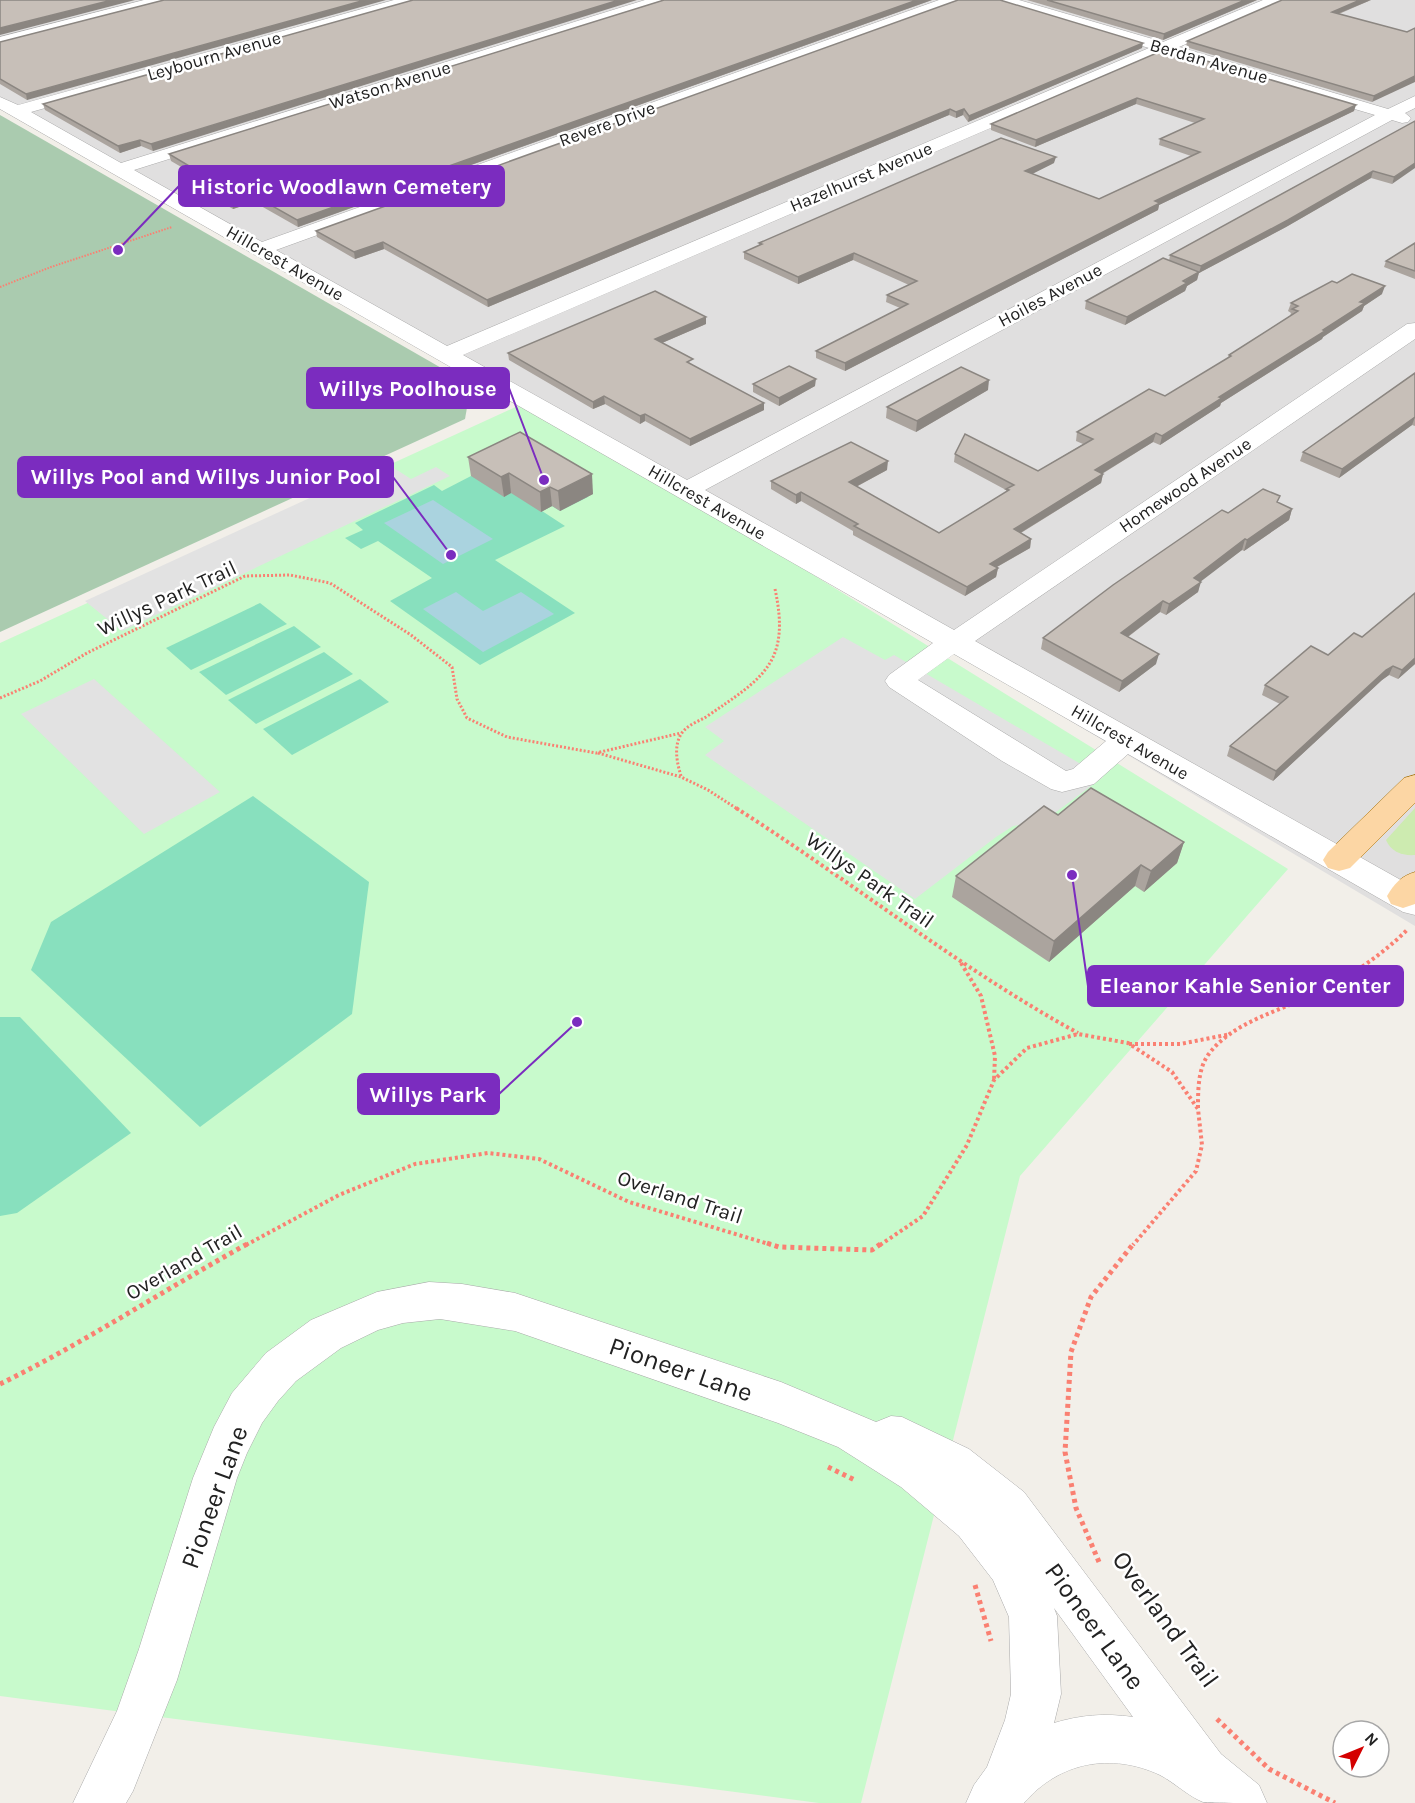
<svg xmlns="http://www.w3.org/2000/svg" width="1415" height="1803" viewBox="0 0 1415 1803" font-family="Karla,sans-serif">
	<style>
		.residential { fill: #e0dfdf }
		.grass { fill: #cdebb0 }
		.cemetery { fill: #aacbaf }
		.park { fill: #c8facc }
		.pitch { fill: #88e0be }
		.parking { fill: #e2e2e2 }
		.water { fill: #aad3df }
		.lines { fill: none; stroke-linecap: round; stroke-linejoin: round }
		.minor-casing { stroke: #a9a9a9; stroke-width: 1 }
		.major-casing { stroke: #a06b00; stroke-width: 1 }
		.path-far3 { stroke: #fa8072; stroke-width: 2; stroke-dasharray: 1.5 1.5; stroke-linecap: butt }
		.path-far2 { stroke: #fa8072; stroke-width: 3; stroke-dasharray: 2 2; stroke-linecap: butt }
		.path-far1 { stroke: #fa8072; stroke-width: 4; stroke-dasharray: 3 3; stroke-linecap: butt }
		.path { stroke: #fa8072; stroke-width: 5; stroke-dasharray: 4 4; stroke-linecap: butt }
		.minor { fill: #fff; fill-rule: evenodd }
		.major { fill: #fcd6a4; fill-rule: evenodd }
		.wall { fill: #aba49e }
		.shaded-wall { fill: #8b8681 }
		.building { fill: #c7bfb8; stroke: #8b8681; stroke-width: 1.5 }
		.labels { text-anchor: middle; stroke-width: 5; stroke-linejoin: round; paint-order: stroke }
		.far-street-label { font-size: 18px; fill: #222; stroke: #fff }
		.street-label { font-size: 21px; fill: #222; stroke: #fff }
		.near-street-label { font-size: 26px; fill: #222; stroke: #fff }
		.leader { fill: none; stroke: #7b2cbf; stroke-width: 2 }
		.callout-dot { fill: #7b2cbf; stroke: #fff; stroke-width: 2 }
		.callout { fill: #7b2cbf; stroke: #7b2cbf; stroke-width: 2 }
		.callout-label { font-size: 22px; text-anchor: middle; font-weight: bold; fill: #fff }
	</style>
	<rect width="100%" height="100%" fill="#f2efe9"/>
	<polygon class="residential" points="0,0 1415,0 1415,926 531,400 0,100"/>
	<path class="grass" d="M 1415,808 L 1415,855 C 1403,856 1391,852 1386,840 Z"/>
	<polygon class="cemetery" points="0,115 471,385 465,419 0,632"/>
	<polygon class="park" points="531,400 1288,869 1020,1176 861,1803 819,1803 0,1696 0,643"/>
	<g class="pitch">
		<polygon points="471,476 580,492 588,497 560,511 552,506 542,511 565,526 495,560 575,613 480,665 390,601 432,578 378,541 361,549 345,538 363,530 355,523 434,485 442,491"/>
		<polygon points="260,603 287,624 191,670 166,648"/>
		<polygon points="294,626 321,647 226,695 199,672"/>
		<polygon points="324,652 353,674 256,724 228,700"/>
		<polygon points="360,679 389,702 292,755 263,729"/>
		<polygon points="253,796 369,882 352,1014 200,1127 31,970 51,922"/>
		<polygon points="0,1017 20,1017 131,1133 17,1213 0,1216"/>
	</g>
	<g class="parking">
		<polygon points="386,463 411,479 436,467 450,476 122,631 85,601"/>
		<polygon points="843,637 885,660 894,655 1103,777 1044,821 1013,826 996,837 915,899 705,755 724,741 705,727"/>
		<polygon points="94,679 220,792 144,834 21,714"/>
	</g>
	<g class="water">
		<polygon points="433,500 493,539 443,564 384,523"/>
		<polygon points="456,592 483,611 521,592 554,614 483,652 423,609"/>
	</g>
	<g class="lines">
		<defs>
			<g id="minor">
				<polygon points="144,0 168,0 166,3 0,47 0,37"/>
				<path d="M 394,0 L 417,0 L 415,3 L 31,112 L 121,163 L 645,0 L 667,0 L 665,3 L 134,170 L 262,242 L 939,0 L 960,0 L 958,3 L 276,250 L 447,346 L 1149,48 L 998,3 L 996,0 L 1019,0 L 1163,42 L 1263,0 L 1283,0 L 1281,3 L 1179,47 L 1388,109 L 1415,96 L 1415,108 L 1405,113 L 1411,118 L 1408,122 L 1402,123 L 1392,120 L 705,490 L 954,630 L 1407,324 L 1415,323 L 1415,339 L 975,641 L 1415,888 L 1415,915 L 1403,912 L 1128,754 L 1094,784 L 1062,792 L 1051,789 L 1002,761 L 889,687 L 885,681 L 889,675 L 933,643 L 0,109 L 0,97 L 18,105 ZM 1165,53 L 1375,115 L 687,480 L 463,355 ZM 954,654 L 1106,741 L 1073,769 L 1066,771 L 918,680 Z"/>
				<path d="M 429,1282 L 462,1284 L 515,1293 L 781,1382 L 876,1422 L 891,1416 L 902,1417 L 969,1449 L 1024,1492 L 1221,1754 L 1259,1785 L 1267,1803 C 1254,1803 1212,1803 1203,1802 C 1188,1796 1175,1783 1160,1775 C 1111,1752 1059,1762 1024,1803 L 966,1803 L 974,1785 L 987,1767 L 1005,1720 L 1011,1694 L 1009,1617 L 993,1580 L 959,1536 L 901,1487 L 838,1447 L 778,1423 L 515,1331 L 440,1319 L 403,1323 L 378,1330 L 341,1348 L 296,1381 L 278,1401 L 262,1423 L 247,1453 L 237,1478 L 177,1680 L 133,1791 L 126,1803 L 73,1803 L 117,1711 L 139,1649 L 193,1478 L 214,1427 L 232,1393 L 266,1353 L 311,1320 L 377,1292 ZM 1054,1608 L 1133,1717 C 1104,1713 1081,1715 1054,1723 L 1061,1694 L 1057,1616 Z"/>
			</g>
			<g id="major">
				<polygon points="1415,775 1415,803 1350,868 1339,871 1328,868 1323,860 1328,852 1404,778"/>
				<path d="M 1415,872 L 1415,904 L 1403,908 L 1391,904 L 1387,896 C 1394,884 1401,876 1415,872 Z"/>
			</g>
		</defs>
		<use href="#minor" class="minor-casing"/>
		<use href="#major" class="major-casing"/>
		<polyline class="path-far3" points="0,287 51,267 172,227"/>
		<g class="path-far2">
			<polyline points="0,698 40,681 87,653 245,576 290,575 330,583 411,635 452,667 457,699 467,718 507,737 596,753 681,733"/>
			<polyline points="598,753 681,777 708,790 739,810"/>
			<path d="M 681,776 C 677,763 674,748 680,736 C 685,726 697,722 706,717 C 763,678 791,663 775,589"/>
		</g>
		<g class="path-far1">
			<path d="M 736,808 C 851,881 959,968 1078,1033"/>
			<polyline points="961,963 981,996 995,1056 994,1080"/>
			<polyline points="1129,1044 1180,1044 1231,1034"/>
			<path d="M 1198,1108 C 1198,1091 1198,1069 1208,1055 C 1232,1022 1280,1011 1315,994 C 1349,977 1381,956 1408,929"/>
			<polyline points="246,1245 339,1195 415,1164 488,1153 539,1159 629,1202 772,1245"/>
			<polyline points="880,1245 923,1216 967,1145 994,1080 1027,1048 1078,1034 1128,1043 1172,1072 1198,1109 1202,1145 1196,1171 1133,1245"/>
		</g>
		<g class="path">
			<polyline points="767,1243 779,1247 872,1250 882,1243"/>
			<path d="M 0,1384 C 86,1342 165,1289 249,1243"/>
			<polyline points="828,1467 855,1480"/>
			<polyline points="1099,1562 1076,1508 1065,1452 1071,1352 1091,1297 1134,1243"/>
			<polyline points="975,1585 991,1641"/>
			<polyline points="1217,1719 1269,1769 1335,1803"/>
		</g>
		<use href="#minor" class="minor"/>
		<use href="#major" class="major"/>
	</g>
	<g class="wall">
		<polygon points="164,0 27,100 0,84 0,42"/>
		<polygon points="413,0 153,151 141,146 120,153 45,110 43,104"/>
		<polygon points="664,0 932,0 298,227 254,202 233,209 195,187 193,180 200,178 171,161 169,154"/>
		<polygon points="1027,0 1257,0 1163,40"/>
		<polygon points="1371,0 1339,14 1407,32 1372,102 1186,47 1187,41"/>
		<polygon points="1142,48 968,122 963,115 956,118 949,115 488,307 384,249 355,259 317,237 316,231"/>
		<polygon points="1166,49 1354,111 1159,205 1158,210 845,371 816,358 816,351 900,308 886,302 887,295 909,285 853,260 798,284 744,259 744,252 759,246 759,243 1054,163 1032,174 1099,199 1191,156 1159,145 1160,139 1195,123 1136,104 1035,147 991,130 991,124"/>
		<polygon points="1415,121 1392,184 1371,178 1286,227 1199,273 1197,280 1187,286 1185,291 1125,325 1085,309 1086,301 1169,261 1170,255"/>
		<polygon points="1415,243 1415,279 1384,267 1386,261"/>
		<polygon points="1337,283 1382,294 1364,306 1362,311 1323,337 1322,339 1221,403 1220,406 1160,445 1153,442 1102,474 1103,474 1101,483 1021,533 1031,539 1030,548 997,567 998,568 996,577 965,596 853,535 853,531 801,501 796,504 771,489 771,481 887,470 856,487 939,533 1006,492 1006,490 954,462 955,454 1038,471 1083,444 1076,441 1077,432 1165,396 1228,358 1229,355 1290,316 1291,313 1288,311 1291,303"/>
		<polygon points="706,324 662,343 693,365 764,410 690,446 645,421 640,424 605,404 593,409 509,360 508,353"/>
		<polygon points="1415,373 1415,426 1412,425 1339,478 1300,461 1303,452"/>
		<polygon points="753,384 815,386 779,406 753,392"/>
		<polygon points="988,390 916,432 886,418 887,407"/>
		<polygon points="468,457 593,494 560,511 552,506 541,512 511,493 504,497 471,476"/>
		<polygon points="1278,503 1292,509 1289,520 1244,551 1242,550 1200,581 1198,592 1166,615 1160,612 1128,637 1156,664 1119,692 1041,649 1043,638 1228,513"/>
		<polygon points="1415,593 1415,664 1398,679 1389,675 1382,680 1273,781 1227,756 1230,746 1280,704 1262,695 1265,685 1328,655 1362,637"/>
		<polygon points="1058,815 1184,842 1177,863 1144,892 1135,886 1049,962 952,897 956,876"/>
	</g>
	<g class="shaded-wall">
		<polygon points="112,0 135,0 0,35 0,28"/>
		<polygon points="365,0 386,0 27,100 26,94"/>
		<polygon points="619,0 637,0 153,151 151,144"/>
		<polygon points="917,0 932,0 298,227 297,220"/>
		<polygon points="1245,0 1257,0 1163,40 1164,34"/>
		<polygon points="1360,0 1371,0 1330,17 1332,12"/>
		<polygon points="1143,43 1142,48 968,122 969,116"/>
		<polygon points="1415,76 1415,82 1372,102 1374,96"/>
		<polygon points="1137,98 1136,104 1035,147 1036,140"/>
		<polygon points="1356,105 1354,111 1159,205 1158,210 845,371 845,363 1155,201"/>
		<polygon points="950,109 949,115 488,307 487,300"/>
		<polygon points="964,109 963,115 956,118 956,112"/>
		<polygon points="140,140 141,146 120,153 118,146"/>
		<polygon points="1056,157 1054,163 1024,178 1025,171"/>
		<polygon points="1415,163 1415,168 1392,184 1394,177"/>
		<polygon points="1373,171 1371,178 1286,227 1199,273 1201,266"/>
		<polygon points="253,195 254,202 233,209 232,202"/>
		<polygon points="383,242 384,249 355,259 354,252"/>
		<polygon points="854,253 853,260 798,284 798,277"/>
		<polygon points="1199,272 1197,280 1187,286 1185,291 1125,325 1127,317"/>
		<polygon points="1385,286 1382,294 1364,306 1362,311 1323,337 1322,339 1221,403 1220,406 1160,445 1162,436 1219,397 1323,330 1360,302"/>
		<polygon points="706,317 706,324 655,346 655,339"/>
		<polygon points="816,379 815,386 779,406 779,398"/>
		<polygon points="989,380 988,390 916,432 917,421"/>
		<polygon points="604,396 605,404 593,409 593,402"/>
		<polygon points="764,403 764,410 690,446 690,439"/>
		<polygon points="645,414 645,421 640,424 640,416"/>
		<polygon points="1415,417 1412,425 1339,478 1342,469"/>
		<polygon points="1156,433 1153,442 1093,479 1095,470"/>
		<polygon points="888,461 887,470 848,491 849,482"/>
		<polygon points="509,473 511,493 504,497 501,477"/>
		<polygon points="592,474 593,494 560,511 558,491"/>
		<polygon points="1103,474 1101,483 1012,538 1014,529"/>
		<polygon points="550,487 552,506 541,512 540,492"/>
		<polygon points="801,492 801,501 796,504 796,495"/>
		<polygon points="1292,509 1289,520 1244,551 1247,540"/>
		<polygon points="1031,539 1030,548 988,572 990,564"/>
		<polygon points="1245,539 1242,550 1191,589 1194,578"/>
		<polygon points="998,568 996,577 965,596 967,587"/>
		<polygon points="1201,582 1198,592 1166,615 1169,604"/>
		<polygon points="1163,601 1160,612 1118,644 1121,633"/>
		<polygon points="1159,654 1156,664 1119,692 1122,681"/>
		<polygon points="1415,658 1415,664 1398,679 1402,670"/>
		<polygon points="1393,666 1389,675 1382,680 1273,781 1276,771 1386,670"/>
		<polygon points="1184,842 1177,863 1144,892 1151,871"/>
		<polygon points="1141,865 1135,886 1049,962 1054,941"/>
	</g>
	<g class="building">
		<polygon points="0,0 112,0 0,28"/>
		<polygon points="164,0 365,0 26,94 0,79 0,42"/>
		<polygon points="413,0 619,0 151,144 140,140 118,146 43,104"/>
		<polygon points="664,0 917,0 297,220 253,195 232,202 193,180 206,176 169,154"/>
		<polygon points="958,0 1000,0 1143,43 969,116 964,109 956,112 950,109 487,300 383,242 354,252 316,231"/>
		<polygon points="1047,0 1245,0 1164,34"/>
		<polygon points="1282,0 1360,0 1332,12 1407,32 1415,28 1415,76 1374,96 1187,41"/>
		<polygon points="1166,49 1356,105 1155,201 1160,203 845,363 816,351 908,304 887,295 917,281 854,253 798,277 744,252 762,244 759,243 1001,138 1056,157 1025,171 1099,199 1200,152 1160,139 1204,119 1137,98 1036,140 991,124"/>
		<polygon points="1415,121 1415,163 1394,177 1373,171 1288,220 1201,266 1170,255"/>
		<polygon points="1415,243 1415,271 1386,261"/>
		<polygon points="1163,258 1199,272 1183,281 1187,283 1127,317 1086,301"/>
		<polygon points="1352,274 1385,286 1360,302 1365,303 1323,330 1325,331 1219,397 1222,398 1162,436 1156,433 1095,470 1103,474 1014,529 1031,539 990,564 998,568 967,587 854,526 858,524 801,492 796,495 771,481 851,442 888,461 849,482 939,533 1009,490 1006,489 1014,485 955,454 965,434 1038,471 1093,439 1077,432 1149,389 1165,396 1231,356 1229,355 1298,311 1292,309 1298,306 1291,303 1332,281 1337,283"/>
		<polygon points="655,291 706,317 655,339 693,359 687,362 764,403 690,439 645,414 640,416 604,396 593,402 508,353"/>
		<polygon points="789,366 816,379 779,398 753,384"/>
		<polygon points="961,367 989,380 917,421 887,407"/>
		<polygon points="1415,373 1415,417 1342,469 1303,452"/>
		<polygon points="520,432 592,474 558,491 550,487 540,492 509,473 501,477 468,457"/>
		<polygon points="1263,489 1280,496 1277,502 1292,509 1247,540 1245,539 1194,578 1201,582 1169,604 1163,601 1121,633 1159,654 1122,681 1043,638 1113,585 1222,510 1228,513"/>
		<polygon points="1415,593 1415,658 1402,670 1393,666 1386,670 1276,771 1230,746 1288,697 1265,685 1311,646 1328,655 1354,633 1362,637"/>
		<polygon points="1091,788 1184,842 1151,871 1141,865 1054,941 956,876 1044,806 1058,815"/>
	</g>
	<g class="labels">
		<g class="far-street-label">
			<text transform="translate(214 56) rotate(-16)" y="6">Leybourn Avenue</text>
			<text transform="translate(1209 61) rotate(16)" y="6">Berdan Avenue</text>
			<text transform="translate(390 85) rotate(-17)" y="6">Watson Avenue</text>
			<text transform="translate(607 124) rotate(-20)" y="6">Revere Drive</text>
			<text transform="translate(861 177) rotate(-23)" y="6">Hazelhurst Avenue</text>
			<text transform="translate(285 263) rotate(30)" y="6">Hillcrest Avenue</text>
			<text transform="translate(1050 295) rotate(-28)" y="6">Hoiles Avenue</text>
			<text transform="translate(1185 485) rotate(-34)" y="6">Homewood Avenue</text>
			<text transform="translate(707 502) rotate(30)" y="6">Hillcrest Avenue</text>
			<text transform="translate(1130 742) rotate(30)" y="6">Hillcrest Avenue</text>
		</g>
		<g class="street-label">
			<text transform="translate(167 598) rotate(-25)" y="7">Willys Park Trail</text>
			<text transform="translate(870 880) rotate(35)" y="7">Willys Park Trail</text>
			<text transform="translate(680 1197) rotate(18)" y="7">Overland Trail</text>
			<text transform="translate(184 1262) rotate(-30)" y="7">Overland Trail</text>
		</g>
		<g class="near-street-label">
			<text transform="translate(681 1369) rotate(19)" y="9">Pioneer Lane</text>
			<text transform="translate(214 1497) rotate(-70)" y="9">Pioneer Lane</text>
			<text transform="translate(1166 1619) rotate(54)" y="9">Overland Trail</text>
			<text transform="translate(1095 1626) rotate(54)" y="9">Pioneer Lane</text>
		</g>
	</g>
	<path class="leader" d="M118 250L179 186M544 480L509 388M451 555L393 477M1072 875L1088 986M577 1022L499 1094"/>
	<g class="callout-dot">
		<circle cx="118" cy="250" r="6"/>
		<circle cx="544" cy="480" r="6"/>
		<circle cx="451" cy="555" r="6"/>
		<circle cx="1072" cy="875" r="6"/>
		<circle cx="577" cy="1022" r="6"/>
	</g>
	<g class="callout">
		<rect x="179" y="166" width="325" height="40" rx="6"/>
		<rect x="307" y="368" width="202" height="40" rx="6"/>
		<rect x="18" y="457" width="375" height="40" rx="6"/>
		<rect x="1088" y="966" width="315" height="40" rx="6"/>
		<rect x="358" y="1074" width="141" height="40" rx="6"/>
	</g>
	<g class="callout-label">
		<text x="341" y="194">Historic Woodlawn Cemetery</text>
		<text x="408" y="396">Willys Poolhouse</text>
		<text x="206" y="484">Willys Pool and Willys Junior Pool</text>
		<text x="1245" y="993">Eleanor Kahle Senior Center</text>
		<text x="428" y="1102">Willys Park</text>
	</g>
	<g transform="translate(1361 1749) rotate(47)"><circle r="28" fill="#ffffff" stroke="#a7a7a7" stroke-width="1.5"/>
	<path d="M0-4.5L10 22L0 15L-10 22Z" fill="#d40000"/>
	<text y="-9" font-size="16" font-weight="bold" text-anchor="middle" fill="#222222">N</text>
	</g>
</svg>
